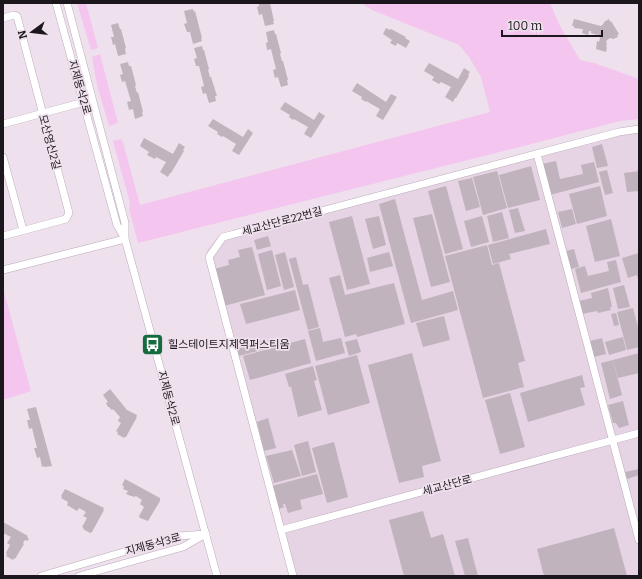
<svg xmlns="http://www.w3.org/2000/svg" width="642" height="579" viewBox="0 0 642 579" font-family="Bitter,'Noto Sans KR',serif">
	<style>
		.built { fill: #e6d3e4 }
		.green { fill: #f4c6ef }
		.building { fill: #c0b3be }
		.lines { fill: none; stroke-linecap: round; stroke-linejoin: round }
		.minor-casing { stroke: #b8abb6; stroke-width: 8 }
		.minor { stroke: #fff; stroke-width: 7 }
		.labels { text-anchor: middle; stroke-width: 3.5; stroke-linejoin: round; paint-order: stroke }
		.street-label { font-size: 11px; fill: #1c171c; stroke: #eee0ec }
		.poi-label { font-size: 11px; fill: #1c171c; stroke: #eee0ec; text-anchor: start }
	</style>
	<rect width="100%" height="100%" fill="#eee0ec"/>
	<polygon class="built" points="633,126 639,128 639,576 291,576 206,261 207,250 219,236 235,232"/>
	<g class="green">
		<polygon points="77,3 86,3 98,48 91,50"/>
		<polygon points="361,3 550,3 560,26 580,60 594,63 639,79 639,119 620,121 500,152 138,243 129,209 130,203 113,141 122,139 140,205 490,112 481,77 469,57 459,45 372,10"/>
		<polygon points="100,54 118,123 109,126 97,85 92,57"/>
		<polygon points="3,288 31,391 3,400"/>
	</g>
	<g class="building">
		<polygon points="259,3 270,3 274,21 273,21 274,24 265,26 262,14 259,15 257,7 259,6"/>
		<polygon points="193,9 194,12 195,11 202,38 201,38 202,41 193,44 190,32 187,32 184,24 187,23 184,11"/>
		<polygon points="574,19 601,26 604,23 604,22 609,19 610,22 611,21 619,34 617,35 618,37 613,39 610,38 607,40 606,43 607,43 606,47 607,47 606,52 596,49 597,41 599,42 600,38 598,34 597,35 591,33 591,31 589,31 588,35 582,33 583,29 574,28 574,26 572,26"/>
		<polygon points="118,23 120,29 121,29 126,48 125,49 126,54 118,56 115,44 113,45 111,37 114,37 111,25"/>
		<polygon points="386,28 390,30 391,29 406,37 405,38 410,41 406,48 397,43 396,46 390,43 392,40 383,34"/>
		<polygon points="274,30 275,34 276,34 281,53 280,54 282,61 283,61 288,80 287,80 288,85 281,87 278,77 275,78 273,70 276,69 271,49 267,50 266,43 268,42 266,32"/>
		<polygon points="202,46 203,50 204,50 209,69 208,70 210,77 211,77 217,96 215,96 216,101 209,103 206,93 203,94 201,87 204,86 199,66 196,66 194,59 197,58 194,48"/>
		<polygon points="128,62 129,66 131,66 136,85 135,86 137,93 138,92 143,112 142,112 143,116 135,119 133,109 129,110 127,102 131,101 125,81 122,82 120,75 123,74 120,64"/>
		<polygon points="429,63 458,79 464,68 470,72 468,75 469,76 456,98 455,98 453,102 445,97 451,87 441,82 439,84 432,80 434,77 424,71"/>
		<polygon points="357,83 386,102 391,94 397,97 383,120 376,116 380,109 366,101 366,102 361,99 362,97 352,91"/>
		<polygon points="285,102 314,120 319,112 325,116 311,138 304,134 308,127 294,119 293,120 289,117 290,115 280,109"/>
		<polygon points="213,119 243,137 248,129 253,133 239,155 232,151 236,144 223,136 222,137 217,134 218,132 208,126"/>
		<polygon points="144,138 173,154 179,143 185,147 183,150 184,151 171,173 170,173 168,177 160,172 166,162 156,157 155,159 147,155 149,152 140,146"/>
		<polygon points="602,144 608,166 597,168 592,147"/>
		<polygon points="556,161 560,179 583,174 581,165 594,162 599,182 550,195 542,164"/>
		<polygon points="531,166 540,200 508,208 499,175"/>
		<polygon points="607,170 613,193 605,195 599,172"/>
		<polygon points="497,171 507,208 483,215 473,177"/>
		<polygon points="639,171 639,191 627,192 624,173"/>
		<polygon points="472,178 480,207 466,211 458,181"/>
		<polygon points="446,186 463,249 445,254 428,191"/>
		<polygon points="600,186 607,216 577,224 569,194"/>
		<polygon points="395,199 422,300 453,291 458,310 411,323 379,204"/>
		<polygon points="518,208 525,231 515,233 509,210"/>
		<polygon points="572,209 576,224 562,228 558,212"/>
		<polygon points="502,212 509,238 493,242 487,216"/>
		<polygon points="432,214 450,282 431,287 413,218"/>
		<polygon points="352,216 370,284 347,290 329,222"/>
		<polygon points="379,216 386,245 373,249 365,219"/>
		<polygon points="482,216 489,242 471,247 464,221"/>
		<polygon points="611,219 620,256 595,262 586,226"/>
		<polygon points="546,229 550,244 509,254 511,259 493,264 488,245"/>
		<polygon points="268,236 271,246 257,250 254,240"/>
		<polygon points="487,245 492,265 499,263 525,361 518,363 524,387 483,398 445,256"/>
		<polygon points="252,247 265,295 224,306 214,269 229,265 228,260 240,257 238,250"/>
		<polygon points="574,249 579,267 571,269 566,251"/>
		<polygon points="272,250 281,286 267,290 258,254"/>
		<polygon points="285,252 294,287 284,290 275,255"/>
		<polygon points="389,252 393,266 370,272 367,258"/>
		<polygon points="639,253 639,282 637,275 628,278 622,258"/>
		<polygon points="296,257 303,285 308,284 319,327 308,330 289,259"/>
		<polygon points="616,260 621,282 581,293 575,269 585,266 588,276 609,271 607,262"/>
		<polygon points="340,275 345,295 394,283 405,324 357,337 356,334 345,337 329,278"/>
		<polygon points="624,285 630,307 618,309 613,288"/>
		<polygon points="608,288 612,307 610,307 611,310 598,313 597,311 582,314 579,301 592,298 591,293"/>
		<polygon points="295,290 300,310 246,324 240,304"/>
		<polygon points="633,308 639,331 639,347 627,350 617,312"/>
		<polygon points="616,313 619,325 614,326 611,314"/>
		<polygon points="444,316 450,340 423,347 416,323"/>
		<polygon points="320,328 323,342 341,338 345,353 316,361 308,331"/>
		<polygon points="623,337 626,350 609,355 605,342"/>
		<polygon points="602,338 606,354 594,357 590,341"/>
		<polygon points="305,339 311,363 250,380 243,356"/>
		<polygon points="357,339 361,352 349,356 345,342"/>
		<polygon points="262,341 265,349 239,356 236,348"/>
		<polygon points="412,353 441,461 422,466 424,477 399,483 368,365"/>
		<polygon points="639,353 639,373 618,378 613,360"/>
		<polygon points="357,355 370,403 328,415 315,366"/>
		<polygon points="613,360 622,395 610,399 601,363"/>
		<polygon points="313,366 317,380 314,381 322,410 298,417 291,387 289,387 285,374"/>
		<polygon points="582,375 585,387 580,388 585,405 528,422 520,393"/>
		<polygon points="110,389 127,410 137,415 136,417 137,417 126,437 125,437 124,438 117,434 118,432 116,431 121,423 118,421 120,417 113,409 112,410 109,407 108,407 106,403 108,402 103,395"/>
		<polygon points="510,393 525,447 500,454 485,400"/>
		<polygon points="623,401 629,425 619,428 616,423 613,423 608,405"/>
		<polygon points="36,407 52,466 44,467 44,466 42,467 40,457 37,458 34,448 37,448 32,428 29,429 27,420 30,420 27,409"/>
		<polygon points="268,418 276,448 264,451 257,422"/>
		<polygon points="308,441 316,472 302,476 294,445"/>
		<polygon points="334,442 348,497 327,503 312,448"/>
		<polygon points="292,450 301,476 274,483 266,456"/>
		<polygon points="639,469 639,475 627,479 625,472"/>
		<polygon points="317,474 323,494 300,500 302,509 288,513 285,504 283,504 284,507 279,509 272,486"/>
		<polygon points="125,479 160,498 160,501 148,521 140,518 139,516 144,507 140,504 142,500 136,496 134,497 132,496 131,496 126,494 128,491 123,489 124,486 122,485"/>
		<polygon points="65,489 104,508 103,510 104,510 92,532 90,533 83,529 84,528 82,527 87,518 83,516 86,512 79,508 77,511 67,505 68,502 61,498 62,497 61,496"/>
		<polygon points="423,511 431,538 443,534 455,576 404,576 389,520"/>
		<polygon points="3,522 28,536 27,537 29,539 27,541 25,540 23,543 24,544 15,559 14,558 13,560 6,556 7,555 6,553 10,545 7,543 11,537 3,533"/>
		<polygon points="614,528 627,576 544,576 537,549"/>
		<polygon points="468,538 478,576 465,576 455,541"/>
	</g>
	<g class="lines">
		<defs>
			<g id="minor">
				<polyline points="56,3 117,225 125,239 125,223 67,3"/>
				<polyline points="3,18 14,15 17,16 69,213 66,219 3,236"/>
				<polyline points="3,124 84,102"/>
				<polyline points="537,154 639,540"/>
				<polyline points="3,157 23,230"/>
				<polyline points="3,270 125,239 217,576"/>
				<polyline points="281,530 639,433"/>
				<polyline points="41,576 178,536 206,534"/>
				<polyline points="79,576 183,547 204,535"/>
				<polyline points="293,576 209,257 223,237 619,132 639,129"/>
			</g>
		</defs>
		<use href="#minor" class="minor-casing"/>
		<use href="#minor" class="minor"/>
	</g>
	<defs>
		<symbol id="bus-square" viewBox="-11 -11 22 22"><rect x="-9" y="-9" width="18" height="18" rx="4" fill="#136b3e" stroke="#eee0ec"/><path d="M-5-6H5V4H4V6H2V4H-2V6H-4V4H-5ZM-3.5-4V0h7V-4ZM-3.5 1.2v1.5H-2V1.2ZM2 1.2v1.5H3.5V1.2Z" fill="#fff"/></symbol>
	</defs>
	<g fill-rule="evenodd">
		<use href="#bus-square" x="140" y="332" width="25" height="25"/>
	</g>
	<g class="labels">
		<g class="street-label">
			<text transform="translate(80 87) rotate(74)" y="4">지제동삭2로</text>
			<text transform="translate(50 142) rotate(75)" y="4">모산영신2길</text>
			<text transform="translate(282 221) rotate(-15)" y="4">세교산단로22번길</text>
			<text transform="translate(169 398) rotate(75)" y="4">지제동삭2로</text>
			<text transform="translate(447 485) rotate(-15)" y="4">세교산단로</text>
			<text transform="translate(153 544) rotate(-15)" y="4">지제동삭3로</text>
		</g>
		<g class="poi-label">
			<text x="168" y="348">힐스테이트지제역퍼스티움</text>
		</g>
	</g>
	<rect width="642" height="579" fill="none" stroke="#1c171c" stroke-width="8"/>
	<g transform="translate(32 32) rotate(255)" stroke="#eee0ec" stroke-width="3" paint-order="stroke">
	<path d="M0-3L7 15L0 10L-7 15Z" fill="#1c171c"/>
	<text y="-6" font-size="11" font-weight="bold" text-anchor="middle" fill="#1c171c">N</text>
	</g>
	<path d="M502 30v6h100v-6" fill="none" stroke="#1c171c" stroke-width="2"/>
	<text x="508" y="30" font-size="12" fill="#1c171c" stroke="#eee0ec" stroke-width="3" paint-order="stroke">100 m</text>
</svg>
